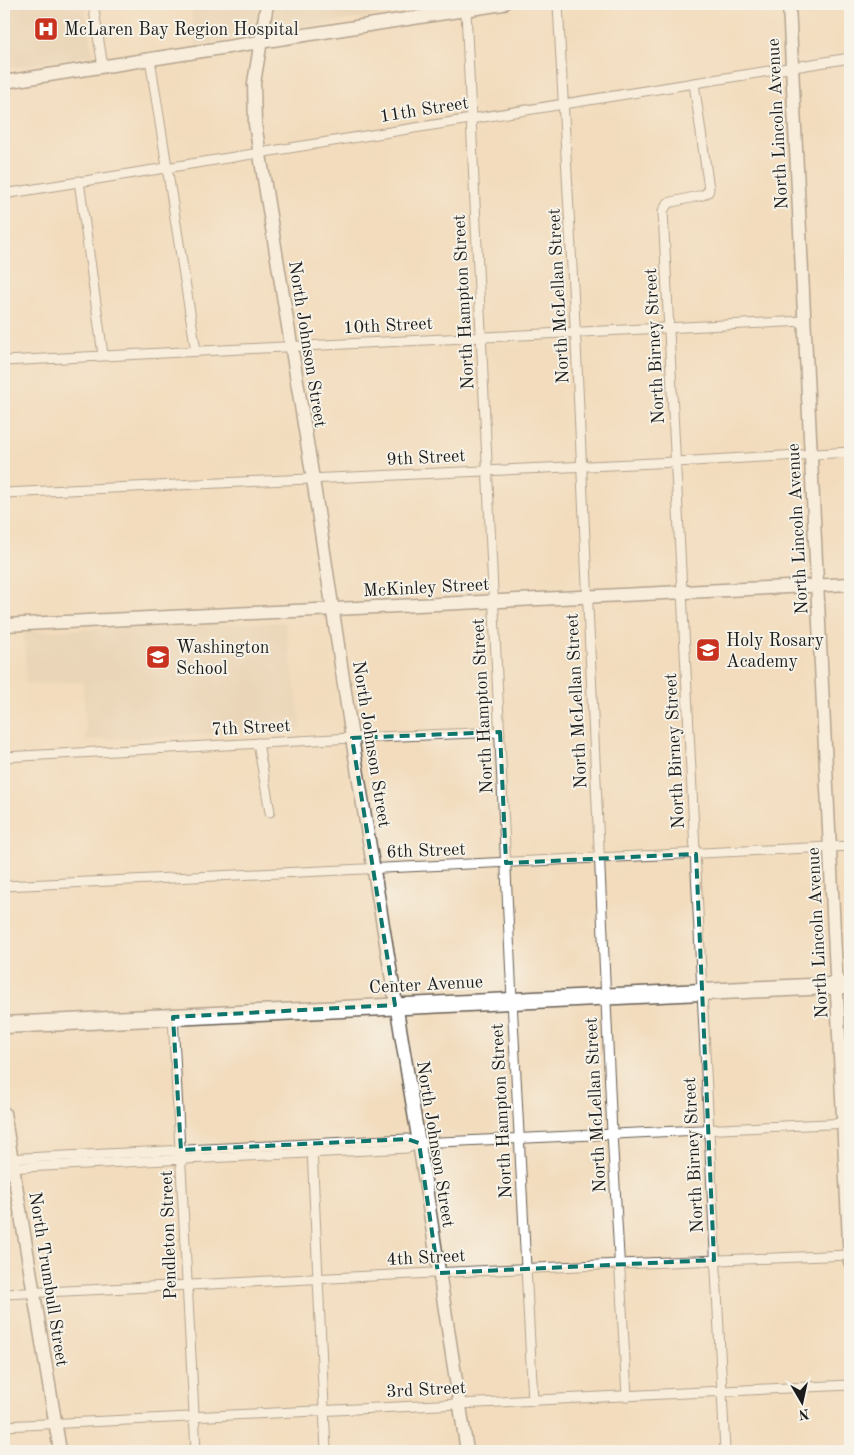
<svg xmlns="http://www.w3.org/2000/svg" width="854" height="1455" viewBox="0 0 854 1455" font-family="'Old Standard TT',serif">
	<style>
		.built { fill: #e0cdb1 }
		.lines { fill: none; stroke-linecap: round; stroke-linejoin: round }
		.street-casing { stroke: #675f54; stroke-width: 11 }
		.secondary-casing { stroke: #675f54; stroke-width: 15 }
		.highway-casing { stroke: #675f54; stroke-width: 19 }
		.street { stroke: #fff; stroke-width: 9 }
		.secondary { stroke: #fff; stroke-width: 12 }
		.highway { stroke: #fff; stroke-width: 16 }
		.marked { fill: none; stroke: #0f766e; stroke-width: 4; stroke-dasharray: 10 6; stroke-linejoin: round }
		.labels { text-anchor: middle; stroke-width: 4; stroke-linejoin: round; paint-order: stroke }
		.poi-label { font-size: 18px; fill: #1c1c1c; stroke: #f7f3e8; text-anchor: start }
		.street-label { font-size: 18px; fill: #1c1c1c; stroke: #f7f3e8 }
	</style>
	<rect width="100%" height="100%" fill="#f7f3e8"/>
	<filter id="ink" filterUnits="userSpaceOnUse"><feTurbulence type="fractalNoise" baseFrequency=".02" numOctaves="2"/><feDisplacementMap in="SourceGraphic" scale="10" xChannelSelector="R" yChannelSelector="G"/><feConvolveMatrix kernelMatrix="1 2 1 2 8 2 1 2 1" color-interpolation-filters="sRGB"/></filter>
	<filter id="wash" filterUnits="userSpaceOnUse"><feTurbulence type="fractalNoise" baseFrequency=".0096" numOctaves="4" result="noise"/><feDisplacementMap in="SourceGraphic" scale="20" xChannelSelector="R" yChannelSelector="G"/><feGaussianBlur stdDeviation="1.12" result="paint"/><feColorMatrix in="noise" values="0 0 0 0 0 0 0 0 0 0 0 0 0 0 0 0 0 1.4 0 .05"/><feComposite in="paint" operator="in"/></filter>
	<g filter="url(#wash)">
		<rect width="100%" height="100%" fill="#f2dcbd"/>
		<g class="built">
			<polygon points="4,4 84,4 93,55 4,69"/>
			<polygon points="190,4 445,4 196,45"/>
			<polygon points="285,622 302,729 86,740 83,682 26,684 24,632"/>
		</g>
	</g>
	<g filter="url(#ink)">
		<g class="lines">
			<defs>
				<g id="street">
					<polyline points="93,4 103,67"/>
					<polyline points="558,4 576,343 612,1133 627,1396"/>
					<polyline points="466,10 512,1000 533,1401"/>
					<polyline points="150,59 196,351"/>
					<polyline points="694,83 709,189 708,192 703,195 668,203 663,211 725,1451"/>
					<polyline points="79,181 103,355"/>
					<polyline points="4,194 850,58"/>
					<polyline points="4,361 804,321"/>
					<polyline points="4,493 676,462 850,452"/>
					<polyline points="258,743 270,812"/>
					<polyline points="4,757 352,738 500,732"/>
					<polyline points="4,886 850,846"/>
					<polyline points="173,1017 196,1451"/>
					<polyline points="312,1149 326,1451"/>
					<polyline points="4,1159 407,1139 419,1143 850,1123"/>
					<polyline points="4,1168 408,1148 419,1143"/>
					<polyline points="4,1294 619,1264 850,1255"/>
					<polyline points="4,1426 850,1385"/>
				</g>
				<g id="secondary">
					<polyline points="267,4 254,83 255,124 313,479 352,738 419,1143 467,1451"/>
					<polyline points="789,4 850,1262"/>
					<polyline points="4,82 503,4"/>
					<polyline points="4,625 850,584"/>
					<polyline points="4,1113 60,1451"/>
				</g>
				<polyline id="highway" points="4,1025 850,985"/>
			</defs>
			<use href="#street" class="street-casing"/>
			<use href="#secondary" class="secondary-casing"/>
			<use href="#highway" class="highway-casing"/>
			<use href="#street" class="street"/>
			<use href="#secondary" class="secondary"/>
			<use href="#highway" class="highway"/>
		</g>
	</g>
	<path d="M0 0H854V1455H0ZM 500,732 L 506,863 L 696,854 L 714,1260 L 438,1273 L 419,1143 L 407,1139 L 181,1150 L 173,1017 L 395,1005 L 352,738 Z" fill="#f2dcbd" fill-opacity=".55" fill-rule="evenodd"/>
	<path class="marked" d="M 500,732 L 506,863 L 696,854 L 714,1260 L 438,1273 L 419,1143 L 407,1139 L 181,1150 L 173,1017 L 395,1005 L 352,738 Z"/>
	<defs>
		<symbol id="hospital-square" viewBox="-11 -11 22 22"><rect x="-9" y="-9" width="18" height="18" rx="4" fill="#c8321e" stroke="#f7f3e8"/><path d="M-5-5h3v3.5h4V-5h3V5h-3V1.5h-4V5h-3Z" fill="#fff"/></symbol>
		<symbol id="school-square" viewBox="-11 -11 22 22"><rect x="-9" y="-9" width="18" height="18" rx="4" fill="#c8321e" stroke="#f7f3e8"/><path d="M0-5L7-2L0 1L-7-2ZM-4 1L0 2.5L4 1V4Q0 6-4 4Z" fill="#fff"/></symbol>
	</defs>
	<g fill-rule="evenodd">
		<use href="#hospital-square" x="32" y="15" width="28" height="28"/>
		<use href="#school-square" x="694" y="636" width="28" height="28"/>
		<use href="#school-square" x="144" y="643" width="28" height="28"/>
	</g>
	<g class="labels">
		<g class="poi-label">
			<text x="64" y="35">McLaren Bay Region Hospital</text>
			<text x="726" y="646">Holy Rosary<tspan x="726" dy="21">Academy</tspan></text>
			<text x="176" y="653">Washington<tspan x="176" dy="21">School</tspan></text>
		</g>
		<g class="street-label">
			<text transform="translate(424 109) rotate(-9)" y="6">11th Street</text>
			<text transform="translate(777 124) rotate(-93)" y="6">North Lincoln Avenue</text>
			<text transform="translate(558 296) rotate(-93)" y="6">North McLellan Street</text>
			<text transform="translate(463 302) rotate(-93)" y="6">North Hampton Street</text>
			<text transform="translate(388 325) rotate(-3)" y="6">10th Street</text>
			<text transform="translate(308 344) rotate(81)" y="6">North Johnson Street</text>
			<text transform="translate(654 346) rotate(-93)" y="6">North Birney Street</text>
			<text transform="translate(426 457) rotate(-3)" y="6">9th Street</text>
			<text transform="translate(797 529) rotate(-93)" y="6">North Lincoln Avenue</text>
			<text transform="translate(426 587) rotate(-3)" y="6">McKinley Street</text>
			<text transform="translate(576 701) rotate(-93)" y="6">North McLellan Street</text>
			<text transform="translate(482 706) rotate(-93)" y="6">North Hampton Street</text>
			<text transform="translate(251 727) rotate(-3)" y="6">7th Street</text>
			<text transform="translate(372 744) rotate(81)" y="6">North Johnson Street</text>
			<text transform="translate(674 751) rotate(-93)" y="6">North Birney Street</text>
			<text transform="translate(426 850) rotate(-2)" y="6">6th Street</text>
			<text transform="translate(817 933) rotate(-93)" y="6">North Lincoln Avenue</text>
			<text transform="translate(426 984) rotate(-3)" y="6">Center Avenue</text>
			<text transform="translate(595 1105) rotate(-93)" y="6">North McLellan Street</text>
			<text transform="translate(501 1111) rotate(-93)" y="6">North Hampton Street</text>
			<text transform="translate(436 1144) rotate(81)" y="6">North Johnson Street</text>
			<text transform="translate(693 1155) rotate(-93)" y="6">North Birney Street</text>
			<text transform="translate(168 1235) rotate(-92)" y="6">Pendleton Street</text>
			<text transform="translate(426 1257) rotate(-3)" y="6">4th Street</text>
			<text transform="translate(49 1279) rotate(81)" y="6">North Trumbull Street</text>
			<text transform="translate(426 1389) rotate(-3)" y="6">3rd Street</text>
		</g>
	</g>
	<rect width="854" height="1455" fill="none" stroke="#f7f3e8" stroke-width="20"/>
	<g transform="translate(802 1402) rotate(171)" stroke="#f7f3e8" stroke-width="4" paint-order="stroke">
	<path d="M0-4L9 19L0 12L-9 19Z" fill="#1c1c1c"/>
	<text y="-8" font-size="14" font-weight="bold" text-anchor="middle" fill="#1c1c1c">N</text>
	</g>
</svg>
